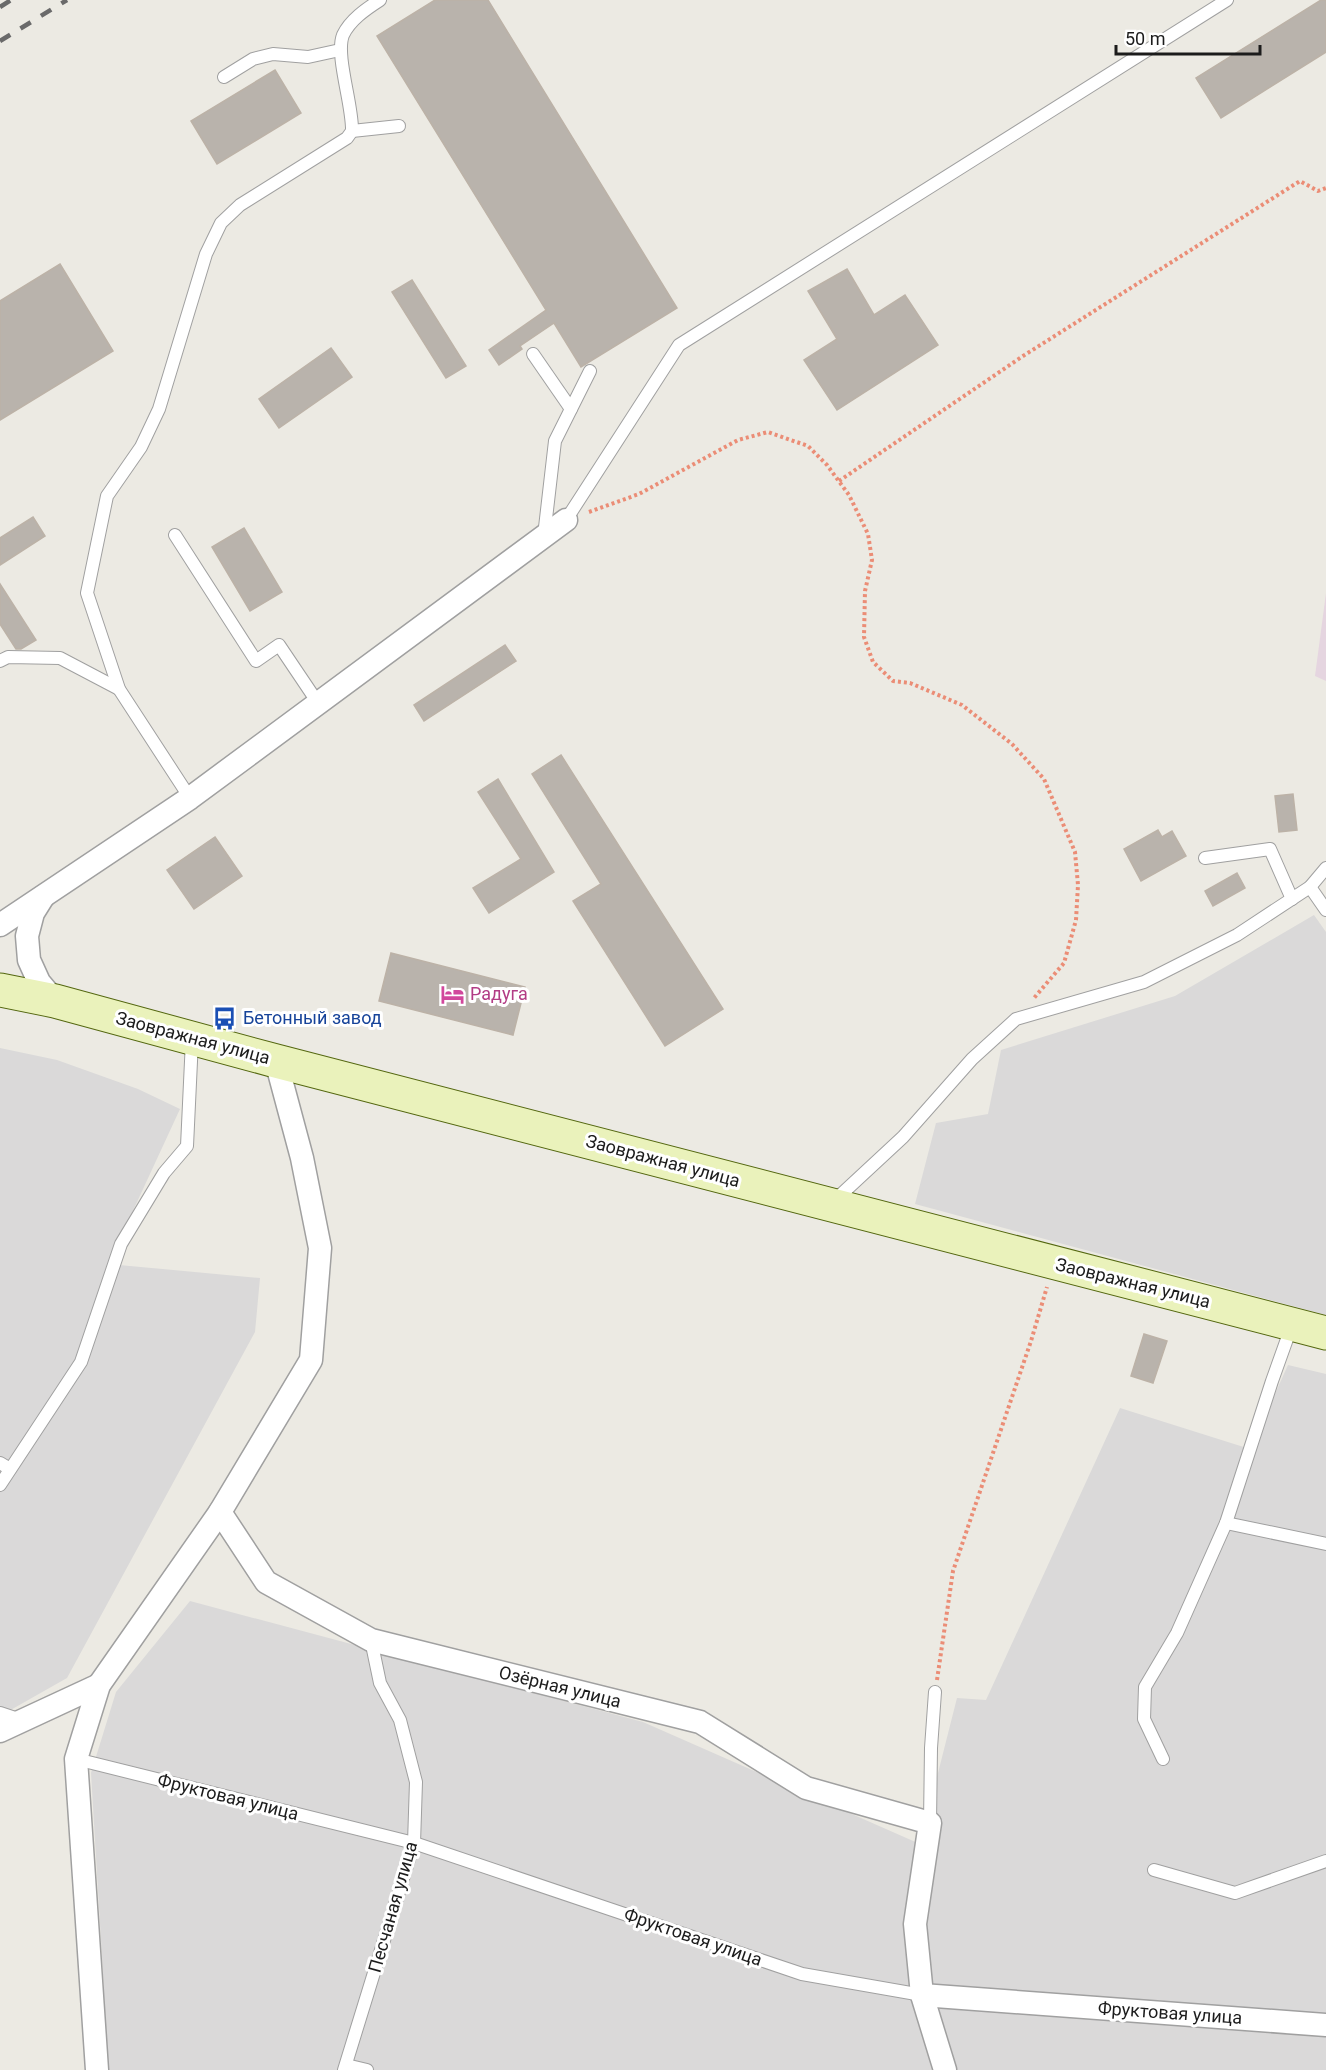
<svg xmlns="http://www.w3.org/2000/svg" width="1326" height="2070" viewBox="0 0 1326 2070" font-family="Roboto,sans-serif">
	<style>
		.residential { fill: #dad9d9 }
		.industrial { fill: #e5d5e0 }
		.building { fill: #b9b3ac; stroke: #bcb2a7; stroke-width: 1.5 }
		.lines { fill: none; stroke-linecap: round; stroke-linejoin: round }
		.lane-casing { stroke: #a0a0a0; stroke-width: 14 }
		.street-casing { stroke: #a0a0a0; stroke-width: 25 }
		.secondary-casing { stroke: #546710; stroke-width: 35 }
		.path { stroke: #eb8d76; stroke-width: 4; stroke-dasharray: 3 3; stroke-linecap: butt }
		.lane { stroke: #fff; stroke-width: 12 }
		.street { stroke: #fff; stroke-width: 22 }
		.secondary { stroke: #eaf2bb; stroke-width: 33 }
		.rail { stroke: #6a6a6a; stroke-width: 4.5; stroke-dasharray: 12 12; stroke-linecap: butt }
		.labels { text-anchor: middle; stroke-width: 6; stroke-linejoin: round; paint-order: stroke }
		.hotel-label { font-size: 18px; fill: #b23c85; stroke: #fff; text-anchor: start }
		.transit-label { font-size: 18px; fill: #164399; stroke: #fff; text-anchor: start }
		.street-label { font-size: 18px; fill: #1c1c1c; stroke: #fff }
	</style>
	<rect width="100%" height="100%" fill="#eceae3"/>
	<g class="residential">
		<polygon points="1314,915 1326,932 1326,1315 915,1204 936,1123 988,1114 1001,1050 1175,996"/>
		<polygon points="0,1048 57,1060 138,1089 180,1109 125,1228 119,1265 260,1278 255,1332 67,1678 0,1716"/>
		<polygon points="1288,1365 1326,1374 1326,2070 104,2070 104,1991 91,1773 116,1692 190,1601 643,1722 920,1844 957,1698 986,1700 1120,1408 1250,1449"/>
	</g>
	<polygon class="industrial" points="1326,593 1326,681 1315,676"/>
	<g class="building">
		<polygon points="435,0 488,0 677,308 581,367 554,323 520,346 522,349 499,365 489,350 546,310 377,36"/>
		<polygon points="1321,0 1326,0 1326,52 1221,118 1196,78"/>
		<polygon points="275,70 301,113 217,164 191,121"/>
		<polygon points="60,264 113,351 0,420 0,301"/>
		<polygon points="847,269 874,315 905,295 938,345 837,410 804,360 837,339 808,291"/>
		<polygon points="412,280 466,366 446,378 392,292"/>
		<polygon points="331,348 352,377 279,428 259,399"/>
		<polygon points="33,517 45,536 0,565 0,538"/>
		<polygon points="244,528 282,592 250,611 212,547"/>
		<polygon points="0,584 36,640 21,649 16,649 0,624"/>
		<polygon points="505,645 516,661 424,721 414,705"/>
		<polygon points="561,755 723,1009 665,1046 573,901 601,884 532,774"/>
		<polygon points="498,779 554,872 489,913 473,888 521,859 478,792"/>
		<polygon points="1293,794 1297,830 1279,832 1275,796"/>
		<polygon points="1158,830 1162,837 1172,831 1186,856 1141,881 1124,849"/>
		<polygon points="215,837 242,876 194,909 167,870"/>
		<polygon points="1237,873 1245,888 1213,906 1205,891"/>
		<polygon points="391,953 525,987 513,1035 379,1001"/>
		<polygon points="1144,1334 1167,1341 1153,1383 1131,1376"/>
	</g>
	<g class="lines">
		<defs>
			<g id="lane">
				<polyline points="224,77 253,59 273,54 308,57 340,50"/>
				<polyline points="352,131 399,126"/>
				<polyline points="533,354 571,409"/>
				<polyline points="566,520 679,345 1227,0"/>
				<polyline points="175,535 256,661 279,645 318,703"/>
				<polyline points="544,536 555,441 590,371"/>
				<polyline points="0,661 8,657 60,658 119,689"/>
				<path d="M 190,798 L 119,689 L 87,593 L 107,496 L 141,447 L 159,409 L 206,254 L 221,223 L 240,205 L 347,138 L 352,131 C 353,106 335,55 343,35 C 350,20 366,9 380,0"/>
				<polyline points="1205,858 1270,849 1292,899"/>
				<polyline points="1310,887 1326,910"/>
				<polyline points="833,1202 903,1137 972,1059 1016,1019 1144,982 1237,935 1310,887 1326,868"/>
				<polyline points="0,1463 10,1469"/>
				<polyline points="0,1485 81,1362 121,1244 164,1173 187,1146 192,1040"/>
				<polyline points="1226,1523 1326,1544"/>
				<polyline points="0,1713 21,1720"/>
				<polyline points="76,1759 414,1843 802,1974 922,1995"/>
				<polyline points="1163,1759 1144,1719 1145,1687 1177,1633 1226,1523 1272,1381 1292,1325"/>
				<polyline points="930,1823 931,1748 935,1692"/>
				<polyline points="1154,1870 1235,1893 1326,1861"/>
				<polyline points="346,2065 367,2070"/>
				<polyline points="344,2070 414,1843 416,1782 400,1720 380,1683 371,1640"/>
			</g>
			<g id="street">
				<polyline points="43,897 33,913 27,936 29,960 39,982 55,1001"/>
				<polyline points="0,925 190,798 566,520"/>
				<polyline points="220,1512 266,1582 371,1640 700,1722 806,1788 930,1823 915,1924 922,1995 945,2070"/>
				<polyline points="0,1731 99,1685"/>
				<polyline points="922,1995 1326,2025"/>
				<polyline points="97,2070 76,1759 99,1685 220,1512 311,1360 320,1248 302,1158 276,1061"/>
			</g>
			<polyline id="secondary" points="0,990 55,1001 276,1061 1326,1333"/>
		</defs>
		<use href="#lane" class="lane-casing"/>
		<use href="#street" class="street-casing"/>
		<use href="#secondary" class="secondary-casing"/>
		<g class="path">
			<polyline points="839,481 1023,356 1300,181 1318,191 1326,188"/>
			<polyline points="589,512 639,494 738,440 768,432 808,446 827,465 849,495 868,534 872,560 865,591 864,637 873,662 893,681 910,683 962,705 1012,744 1044,779 1075,852 1078,885 1076,920 1064,963 1034,998"/>
			<polyline points="937,1680 953,1571 1031,1341 1047,1287"/>
		</g>
		<use href="#lane" class="lane"/>
		<use href="#street" class="street"/>
		<use href="#secondary" class="secondary"/>
		<g class="rail">
			<polyline points="0,7 11,0"/>
			<polyline points="0,41 67,0"/>
		</g>
	</g>
	<defs>
		<symbol id="hotel-bare" viewBox="-9 -9 18 18"><path d="M-6-4.5h1.5V1H6V5H4.5V3h-9V5H-6ZM-4 0a1.8 1.8 0 1 1 3.6 0ZM.5 0V-2.5h3Q6-2.5 6 0Z" fill="#d1479c" stroke="#fff" stroke-width="2.5" paint-order="stroke"/></symbol>
		<symbol id="bus-bare" viewBox="-9 -9 18 18"><path d="M-5-6H5V4H4V6H2V4H-2V6H-4V4H-5ZM-3.5-4V0h7V-4ZM-3.5 1.2v1.5H-2V1.2ZM2 1.2v1.5H3.5V1.2Z" fill="#1a4fb4" stroke="#fff" stroke-width="2.5" paint-order="stroke"/></symbol>
	</defs>
	<g fill-rule="evenodd">
		<use href="#hotel-bare" x="436" y="978" width="33" height="33"/>
		<use href="#bus-bare" x="208" y="1002" width="33" height="33"/>
	</g>
	<g class="labels">
		<g class="hotel-label">
			<text x="470" y="1000">Радуга</text>
		</g>
		<g class="transit-label">
			<text x="243" y="1024">Бетонный завод</text>
		</g>
		<g class="street-label">
			<text transform="translate(193 1038) rotate(15)" y="6">Заовражная улица</text>
			<text transform="translate(663 1161) rotate(15)" y="6">Заовражная улица</text>
			<text transform="translate(1133 1283) rotate(14)" y="6">Заовражная улица</text>
			<text transform="translate(560 1687) rotate(14)" y="6">Озёрная улица</text>
			<text transform="translate(228 1797) rotate(14)" y="6">Фруктовая улица</text>
			<text transform="translate(393 1907) rotate(-74)" y="6">Песчаная улица</text>
			<text transform="translate(693 1937) rotate(19)" y="6">Фруктовая улица</text>
			<text transform="translate(1170 2013) rotate(4)" y="6">Фруктовая улица</text>
		</g>
	</g>
	<path d="M1116 45v9h144v-9" fill="none" stroke="#1c1c1c" stroke-width="3"/>
	<text x="1125" y="45" font-size="18" fill="#1c1c1c" stroke="#ffffff" stroke-width="4.5" paint-order="stroke">50 m</text>
</svg>
